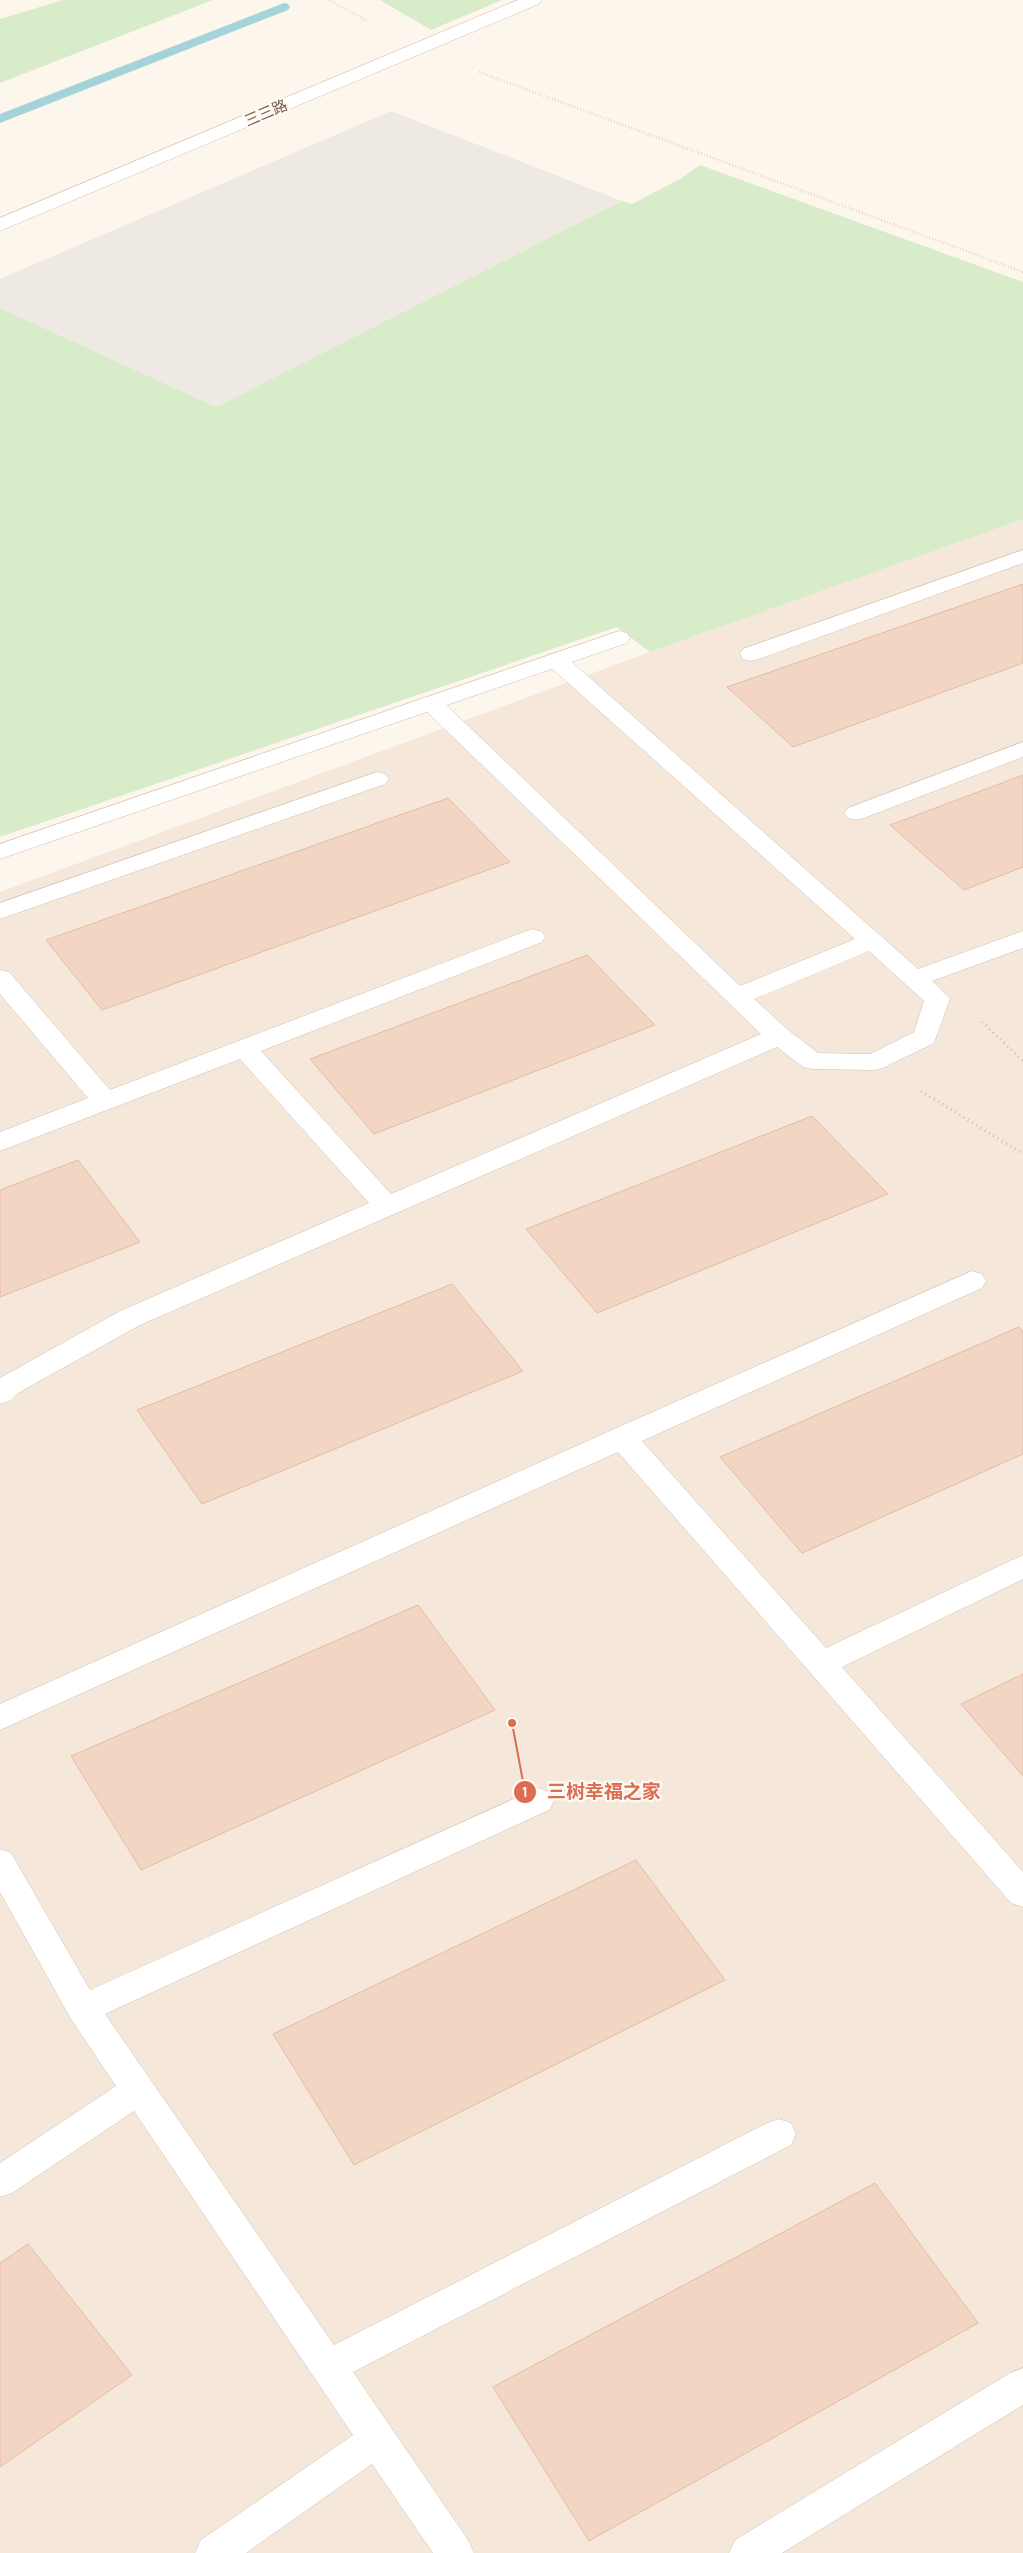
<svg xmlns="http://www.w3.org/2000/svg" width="1023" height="2553" viewBox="0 0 1023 2553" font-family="Karla,'Noto Sans SC',sans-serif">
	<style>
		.residential { fill: #f5e8da }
		.industrial { fill: #efe9e4 }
		.green { fill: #d8ecc9 }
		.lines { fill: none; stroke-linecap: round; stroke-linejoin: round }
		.stream { fill: #a5d3da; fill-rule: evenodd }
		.building { fill: #f3d5c3; stroke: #e6bba3 }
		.service-casing { stroke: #d1beb0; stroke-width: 1 }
		.minor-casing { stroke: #d1beb0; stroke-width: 1 }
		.path-far1 { stroke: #d9b8a5; stroke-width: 2.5; stroke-dasharray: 0.5 2.5; stroke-linecap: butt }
		.path { stroke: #d9b8a5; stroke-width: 3; stroke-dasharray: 1 4; stroke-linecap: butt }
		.service { fill: #fff; fill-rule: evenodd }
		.minor { fill: #fff; fill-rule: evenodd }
		.labels { text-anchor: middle; stroke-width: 4.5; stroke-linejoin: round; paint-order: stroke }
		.far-street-label { font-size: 15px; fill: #7a5c4d; stroke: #fffaf3 }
		.leader { fill: none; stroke: #dc6d51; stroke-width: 2 }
		.callout-dot { fill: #dc6d51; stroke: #fffaf3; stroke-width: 2 }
		.mark-label { font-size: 15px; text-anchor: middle; font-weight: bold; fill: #fff }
		.callout-label { font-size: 19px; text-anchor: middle; font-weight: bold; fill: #dc6d51; stroke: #fffaf3; stroke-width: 4.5; stroke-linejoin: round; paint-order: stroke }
	</style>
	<rect width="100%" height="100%" fill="#fdf6ec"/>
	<polygon class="residential" points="1023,518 1023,2553 0,2553 0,892 650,652"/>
	<polygon class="industrial" points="391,111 622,201 216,407 0,308 0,279"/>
	<g class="green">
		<polygon points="63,0 213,0 0,83 0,19"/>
		<polygon points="380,0 502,0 431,30"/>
		<polygon points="700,165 1023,282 1023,519 650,652 617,627 0,837 0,308 216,407 622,201 632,204 680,179"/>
	</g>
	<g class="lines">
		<polygon class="stream" points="284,3 288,4 290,7 288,10 0,123 0,114"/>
	</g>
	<g class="building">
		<polygon points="1023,584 1023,663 793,747 727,687"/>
		<polygon points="1023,775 1023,867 964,890 890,825"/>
		<polygon points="448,798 510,862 102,1010 46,940"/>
		<polygon points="587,955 655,1025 374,1134 310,1059"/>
		<polygon points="812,1116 888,1194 597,1313 526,1229"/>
		<polygon points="78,1160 140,1242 0,1297 0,1190"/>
		<polygon points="452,1284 523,1371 202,1504 137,1410"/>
		<polygon points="1019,1327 1023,1332 1023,1454 802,1553 720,1457"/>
		<polygon points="418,1605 495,1710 141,1870 71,1756"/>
		<polygon points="1023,1674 1023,1776 961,1704"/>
		<polygon points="636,1860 725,1980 354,2165 273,2034"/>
		<polygon points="875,2183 978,2323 589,2541 493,2387"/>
		<polygon points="28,2244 132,2375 0,2467 0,2263"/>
	</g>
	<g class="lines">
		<defs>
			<g id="service">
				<polygon points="1023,550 1023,563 759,659 751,661 743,659 740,654 743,649"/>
				<path d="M 556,653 L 564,655 L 918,969 L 1023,931 L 1023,948 L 932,981 L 950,999 L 934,1043 L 883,1068 L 874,1070 L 812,1069 L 803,1067 L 777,1047 L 140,1325 L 18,1393 L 10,1401 L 0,1404 L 0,1378 L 120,1311 L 369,1203 L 240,1059 L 0,1151 L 0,1132 L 88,1098 L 0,994 L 0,970 L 9,972 L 110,1090 L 524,932 L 533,929 L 542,932 L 545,937 L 542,942 L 261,1051 L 391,1194 L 761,1034 L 423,708 L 420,703 L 423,698 L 431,696 L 439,698 L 740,986 L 855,939 L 548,665 L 545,660 L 548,655 ZM 869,951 L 924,1001 L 914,1032 L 870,1054 L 818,1053 L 788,1030 L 754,999 Z"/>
				<polygon points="1023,742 1023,757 864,818 856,820 848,818 844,813 848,808"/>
				<polygon points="377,772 385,774 389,779 385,784 0,919 0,903"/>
				<polygon points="972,1271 982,1274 986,1281 982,1288 642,1441 826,1648 1023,1555 1023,1579 842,1667 1023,1872 1023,1907 1011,1903 618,1452 0,1730 0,1704 612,1430"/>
				<polygon points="538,1788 549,1792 554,1801 549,1810 105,2014 334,2345 767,2123 779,2119 791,2123 796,2134 791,2145 353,2372 468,2540 474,2553 433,2553 372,2464 246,2553 195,2553 201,2540 353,2435 134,2111 12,2193 0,2197 0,2163 116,2086 71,2019 0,1892 0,1849 11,1853 90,1990"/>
				<polygon points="1023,2368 1023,2405 782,2553 729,2553 735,2540 1010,2373"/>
			</g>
			<g id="minor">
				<polygon points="518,0 542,0 539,4 0,231 0,218"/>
				<polygon points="619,631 627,633 630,638 627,643 0,859 0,844"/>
			</g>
		</defs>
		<use href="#service" class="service-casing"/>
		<use href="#minor" class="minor-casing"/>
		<g class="path-far1">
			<polyline points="329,0 367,21"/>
			<polyline points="479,72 1023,272"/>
		</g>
		<g class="path">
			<polyline points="982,1022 1023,1061"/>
			<polyline points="921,1091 1023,1154"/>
		</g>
		<use href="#service" class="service"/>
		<use href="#minor" class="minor"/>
	</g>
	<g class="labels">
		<g class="far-street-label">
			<text transform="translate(266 113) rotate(-23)" y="5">三三路</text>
		</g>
	</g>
	<path class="leader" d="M512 1723L525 1792"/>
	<g class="callout-dot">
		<circle cx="512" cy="1723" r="5"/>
		<circle cx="525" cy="1792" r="12"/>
	</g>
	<g class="mark-label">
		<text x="525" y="1797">1</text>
	</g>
	<g class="callout-label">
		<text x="604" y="1798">三树幸福之家</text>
	</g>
</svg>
